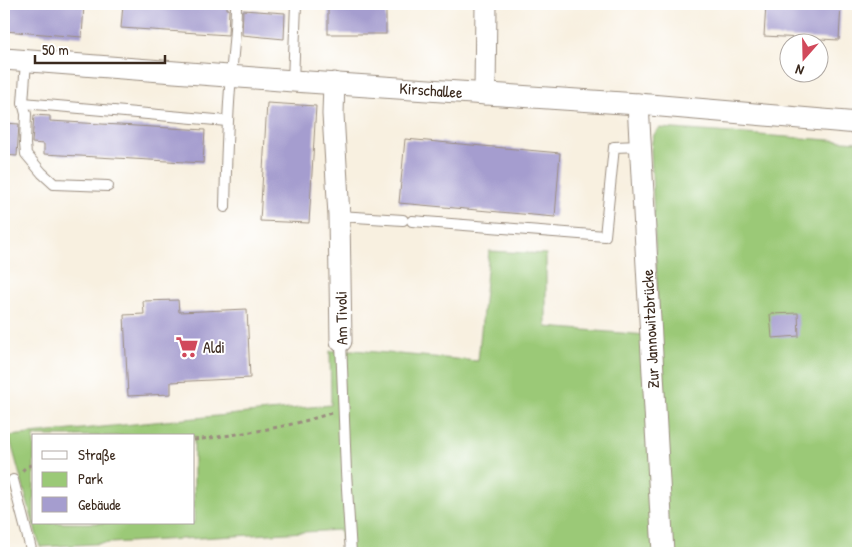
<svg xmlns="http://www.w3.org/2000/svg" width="862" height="557" viewBox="0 0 862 557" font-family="'Patrick Hand',sans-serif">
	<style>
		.green { fill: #9bc977; stroke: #6b7a4a; fill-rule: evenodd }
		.building { fill: #a59dcf }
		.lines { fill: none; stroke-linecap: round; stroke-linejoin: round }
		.service-casing { stroke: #9a8d7f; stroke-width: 12 }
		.minor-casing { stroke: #9a8d7f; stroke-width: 23 }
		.path { stroke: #9a8d7f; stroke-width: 3; stroke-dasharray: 4 4; stroke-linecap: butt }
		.service { stroke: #fff; stroke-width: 10 }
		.minor { stroke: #fff; stroke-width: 21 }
		.labels { text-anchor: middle; stroke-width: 4; stroke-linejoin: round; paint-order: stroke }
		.street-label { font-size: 16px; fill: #3b2a1e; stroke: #fff }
		.poi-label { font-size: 16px; fill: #3b2a1e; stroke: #fff; text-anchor: start }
	</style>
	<rect width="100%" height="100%" fill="#fff"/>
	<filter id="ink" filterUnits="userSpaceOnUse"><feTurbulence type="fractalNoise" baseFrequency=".02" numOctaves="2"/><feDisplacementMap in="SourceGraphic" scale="10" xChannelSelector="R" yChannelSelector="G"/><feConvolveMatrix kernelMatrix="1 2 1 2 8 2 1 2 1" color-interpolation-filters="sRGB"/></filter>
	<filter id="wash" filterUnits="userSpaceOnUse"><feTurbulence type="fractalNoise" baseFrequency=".0096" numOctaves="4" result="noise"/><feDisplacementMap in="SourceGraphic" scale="20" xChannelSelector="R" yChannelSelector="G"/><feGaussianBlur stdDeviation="1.12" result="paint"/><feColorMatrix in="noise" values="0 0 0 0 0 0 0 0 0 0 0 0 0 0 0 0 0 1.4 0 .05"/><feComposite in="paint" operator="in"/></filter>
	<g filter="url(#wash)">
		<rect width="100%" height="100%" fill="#f8f0e0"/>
		<path class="green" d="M 660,128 L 858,142 L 858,553 L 342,553 L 340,530 L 40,547 L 9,436 L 331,405 L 330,351 L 353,350 L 478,361 L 489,251 L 546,254 L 546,327 L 659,336 L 651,150 C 652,141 652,134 660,128 ZM 34,436 L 194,436 L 194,523 L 34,523 Z"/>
		<g id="blocks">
			<g class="building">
				<polygon points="4,4 84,4 82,37 4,31"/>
				<polygon points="123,4 227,4 227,9 229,9 228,35 121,28"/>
				<rect x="328" y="4" width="58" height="30"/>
				<polygon points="766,4 841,4 839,40 764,36"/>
				<polygon points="243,10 285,13 284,39 242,35"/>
				<polygon points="267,103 316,106 309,223 260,221"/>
				<polygon points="34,115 50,116 50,121 205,130 203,163 44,154 44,144 32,143"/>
				<polygon points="4,123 19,124 17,156 4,155"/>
				<polygon points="405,139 560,153 555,217 399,203"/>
				<polygon points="178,300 179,312 247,309 250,378 171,382 171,394 128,396 124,315 144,314 143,301"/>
				<polygon points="798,313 799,336 772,338 770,314"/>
			</g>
		</g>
	</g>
	<g filter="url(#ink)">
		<use href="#blocks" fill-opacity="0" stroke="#9a8d7f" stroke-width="1"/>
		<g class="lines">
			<defs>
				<g id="service">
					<polyline points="26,61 23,103 26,114 25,144 26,154 42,173 54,184 108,186"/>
					<polyline points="293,81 296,4"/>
					<polyline points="23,103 227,121"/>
					<path d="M 225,207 C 226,167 227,128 230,88 C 232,60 236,32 236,4"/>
					<polyline points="339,216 403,220"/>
					<polyline points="412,221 605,236 614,147 640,146"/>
					<polyline points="341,341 346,472 351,553"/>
					<polyline points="13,480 32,553"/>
				</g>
				<g id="minor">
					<polyline points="4,59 293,81 638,104 858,123"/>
					<polyline points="334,83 333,114 339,216 341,341"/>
					<polyline points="485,94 486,4"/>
					<polyline points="638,104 663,553"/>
				</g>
			</defs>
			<use href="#service" class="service-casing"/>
			<use href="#minor" class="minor-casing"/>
			<g class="path">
				<path d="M 194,440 C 240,434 287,428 331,413"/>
				<polyline points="22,471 26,467 34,464"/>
			</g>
			<use href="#service" class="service"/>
			<use href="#minor" class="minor"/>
		</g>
	</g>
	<defs>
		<symbol id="supermarket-bare" viewBox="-9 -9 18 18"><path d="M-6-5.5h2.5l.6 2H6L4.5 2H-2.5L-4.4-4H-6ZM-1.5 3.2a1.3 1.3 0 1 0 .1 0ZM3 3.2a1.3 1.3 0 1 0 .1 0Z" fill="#d1495b" stroke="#fff" stroke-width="2.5" paint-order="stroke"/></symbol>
	</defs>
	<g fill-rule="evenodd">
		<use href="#supermarket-bare" x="171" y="331" width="32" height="32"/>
	</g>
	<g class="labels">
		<g class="street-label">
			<text transform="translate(431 90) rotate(4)" y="6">Kirschallee</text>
			<text transform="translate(341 318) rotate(-91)" y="6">Am Tivoli</text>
			<text transform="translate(650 329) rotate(-93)" y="6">Zur Jannowitzbrücke</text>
		</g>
		<g class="poi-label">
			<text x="203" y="353">Aldi</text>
		</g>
	</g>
	<rect width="862" height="557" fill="none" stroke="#fff" stroke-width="20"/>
	<rect x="32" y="434" width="162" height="90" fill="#ffffff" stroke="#b1aaa5"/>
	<rect x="42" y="451" width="25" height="8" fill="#ffffff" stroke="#b1aaa5"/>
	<text x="78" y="460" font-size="15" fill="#3b2a1e">Straße</text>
	<rect x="42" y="472" width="25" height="15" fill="#9bc977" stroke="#b1aaa5"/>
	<text x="78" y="484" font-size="15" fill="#3b2a1e">Park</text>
	<rect x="42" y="497" width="25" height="15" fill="#a59dcf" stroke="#b1aaa5"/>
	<text x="78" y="510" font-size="15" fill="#3b2a1e">Gebäude</text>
	<g transform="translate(804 58) rotate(200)"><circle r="24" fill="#ffffff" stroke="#b1aaa5"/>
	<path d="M0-4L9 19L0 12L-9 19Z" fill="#d1495b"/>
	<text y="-8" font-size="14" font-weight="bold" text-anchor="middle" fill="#3b2a1e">N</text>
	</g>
	<path d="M35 55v8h130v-8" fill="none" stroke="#3b2a1e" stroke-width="2.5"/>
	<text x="42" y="55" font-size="15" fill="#3b2a1e" stroke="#ffffff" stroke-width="4" paint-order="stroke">50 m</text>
</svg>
